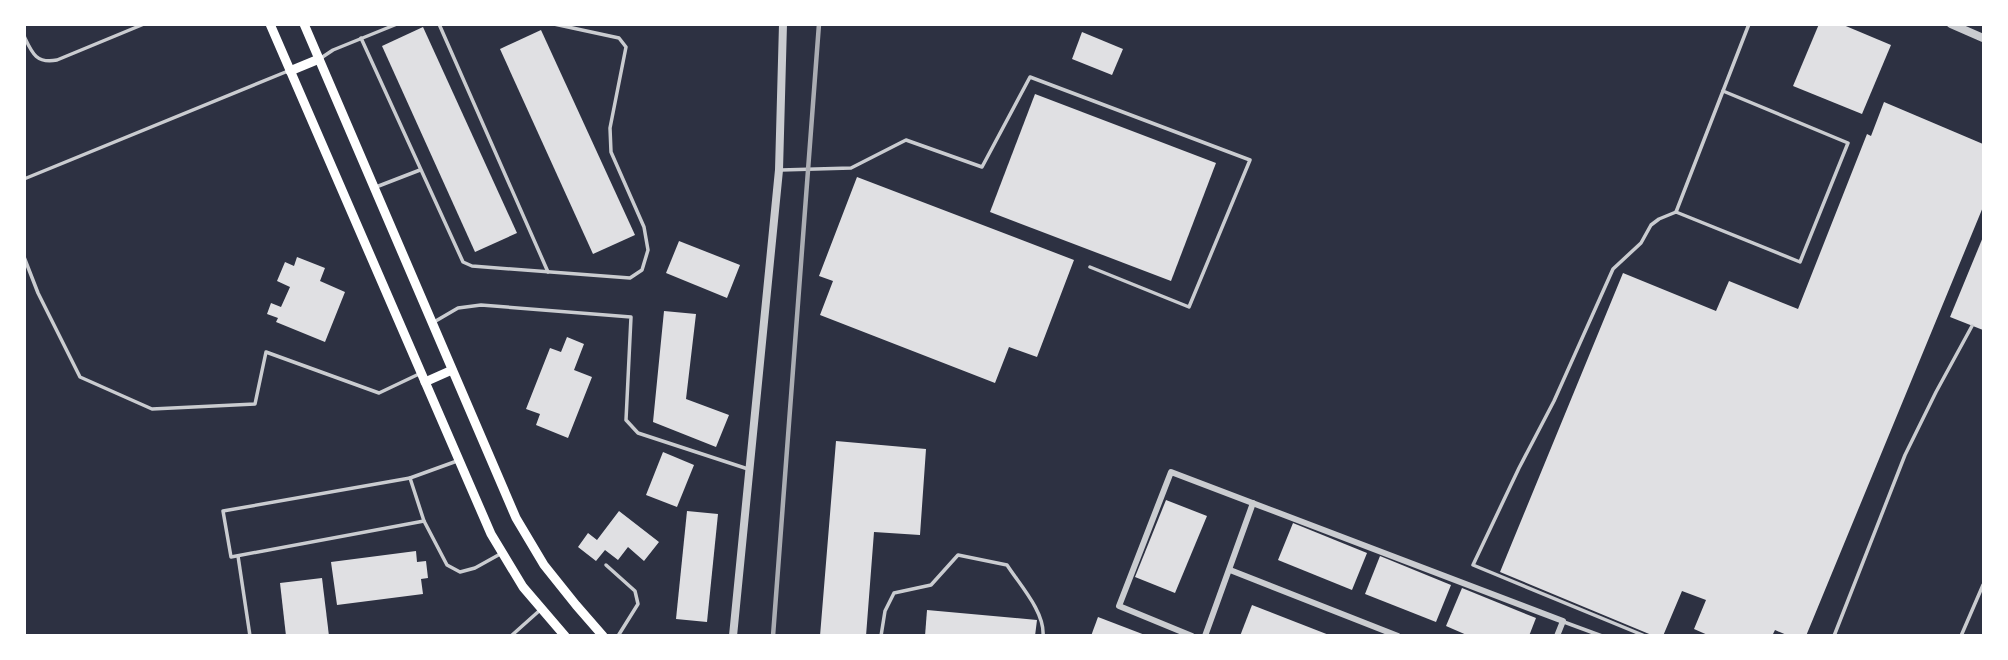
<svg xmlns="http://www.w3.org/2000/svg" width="2008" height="660" viewBox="0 0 2008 660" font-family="Signika,sans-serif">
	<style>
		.building { fill: #e0e0e3 }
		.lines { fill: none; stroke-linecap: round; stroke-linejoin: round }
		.service { stroke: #caccd0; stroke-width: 3.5 }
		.minor { stroke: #caccd0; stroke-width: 6 }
		.tertiary { stroke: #caccd0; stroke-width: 8 }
		.secondary { stroke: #fff; stroke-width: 9 }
		.rail { stroke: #abadb3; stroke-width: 4.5 }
	</style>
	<rect width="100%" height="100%" fill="#2d3142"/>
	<g class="building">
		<polygon points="1819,24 1841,24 1891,45 1862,114 1793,86"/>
		<polygon points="423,27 517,233 475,252 382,46"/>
		<polygon points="541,30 635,235 593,254 500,49"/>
		<polygon points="1082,32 1123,49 1112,75 1072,59"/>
		<polygon points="1035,94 1216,163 1171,281 990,212"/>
		<polygon points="1884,102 1983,144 1983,207 1806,636 1789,636 1775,630 1772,636 1710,636 1694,629 1706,600 1682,591 1663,636 1654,636 1500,572 1623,273 1716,311 1729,281 1798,309 1867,134 1871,136"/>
		<polygon points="857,177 1074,260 1037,357 1009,347 995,383 820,315 833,281 819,276"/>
		<polygon points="1983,237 1983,330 1950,317"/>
		<polygon points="679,241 740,265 727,298 666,273"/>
		<polygon points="297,257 325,268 320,281 345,292 325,342 276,322 278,318 267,314 271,303 281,307 290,287 277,281 285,262 294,266"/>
		<polygon points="664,311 696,314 686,399 729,415 716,447 653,422"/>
		<polygon points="567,337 584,344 574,370 592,377 568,438 536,425 540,414 526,409 550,348 561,352"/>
		<polygon points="836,441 926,449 920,535 874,532 866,636 820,636"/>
		<polygon points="663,452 694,465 677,507 646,495"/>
		<polygon points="1166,500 1207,516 1175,593 1135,577"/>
		<polygon points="619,511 659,542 644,561 628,547 618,560 605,550 596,561 578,547 588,533 597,540"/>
		<polygon points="687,511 718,514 707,622 676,619"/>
		<polygon points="1293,523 1367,553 1352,590 1278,560"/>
		<polygon points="416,551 417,562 426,561 428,578 421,579 423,594 337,605 331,562"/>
		<polygon points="1380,556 1451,585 1436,622 1365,594"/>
		<polygon points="322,578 329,636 286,636 280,583"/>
		<polygon points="1462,588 1536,618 1529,636 1469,636 1446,626"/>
		<polygon points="1252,605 1329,635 1329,636 1240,636"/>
		<polygon points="927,610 1037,620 1035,636 925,636"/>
		<polygon points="1098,617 1145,635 1145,636 1091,636"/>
	</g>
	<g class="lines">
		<g class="service">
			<polyline points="439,24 548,272"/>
			<path d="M 24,36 C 32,53 36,64 57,60 L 144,24"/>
			<polyline points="361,38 463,262 472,266 630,278 642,270 648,250 644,227 611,152 610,128 626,47 619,38 554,24"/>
			<polyline points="321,58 333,50 397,24"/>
			<polyline points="781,170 851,168 906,140 982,167 1030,77 1250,160 1189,307 1090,267"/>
			<polyline points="24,179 288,71"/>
			<polyline points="376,187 420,170"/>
			<polyline points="1676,212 1749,24"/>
			<polyline points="24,257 38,293 80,377 152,409 255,404 266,352 379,393 419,374"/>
			<polyline points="434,322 458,308 481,305 631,317 626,420 638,433 748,469"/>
			<polyline points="457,461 410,478 223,511 231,557 424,521 447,565 460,572 475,568 502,553"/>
			<polyline points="410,478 424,521"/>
			<polyline points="238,556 250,636"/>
			<polyline points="606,565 635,591 638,604 618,636"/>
			<polyline points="1564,622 1602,636"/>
			<polyline points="511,636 539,611"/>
			<path d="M 881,636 L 885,611 L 894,593 L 931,585 L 958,555 L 1007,565 C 1020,585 1045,612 1043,636"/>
			<polyline points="1645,636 1473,565 1519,468 1554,401 1613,269 1641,243 1651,225 1659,219 1676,212 1800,262 1848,143 1723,91"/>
			<polyline points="1834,636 1905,455 1936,392 1972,326"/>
			<polyline points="1961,636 1983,585"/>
		</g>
		<g class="minor">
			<polyline points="1230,570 1398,636"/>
			<polyline points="1192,636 1119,606 1171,472 1563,621 1557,636"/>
			<polyline points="1205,636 1253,503"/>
		</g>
		<g class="tertiary">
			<polyline points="1951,24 1983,38"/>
			<polyline points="733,636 779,170 783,24"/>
		</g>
		<g class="secondary">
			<polyline points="270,24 491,534 523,587 565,636"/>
			<polyline points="304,24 516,518 544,565 576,605 603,636"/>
			<polyline points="290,71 319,59"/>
			<polyline points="425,382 452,370"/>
		</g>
		<polyline class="rail" points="773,636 819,24"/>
	</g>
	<rect width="2008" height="660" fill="none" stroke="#ffffff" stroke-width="52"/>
</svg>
